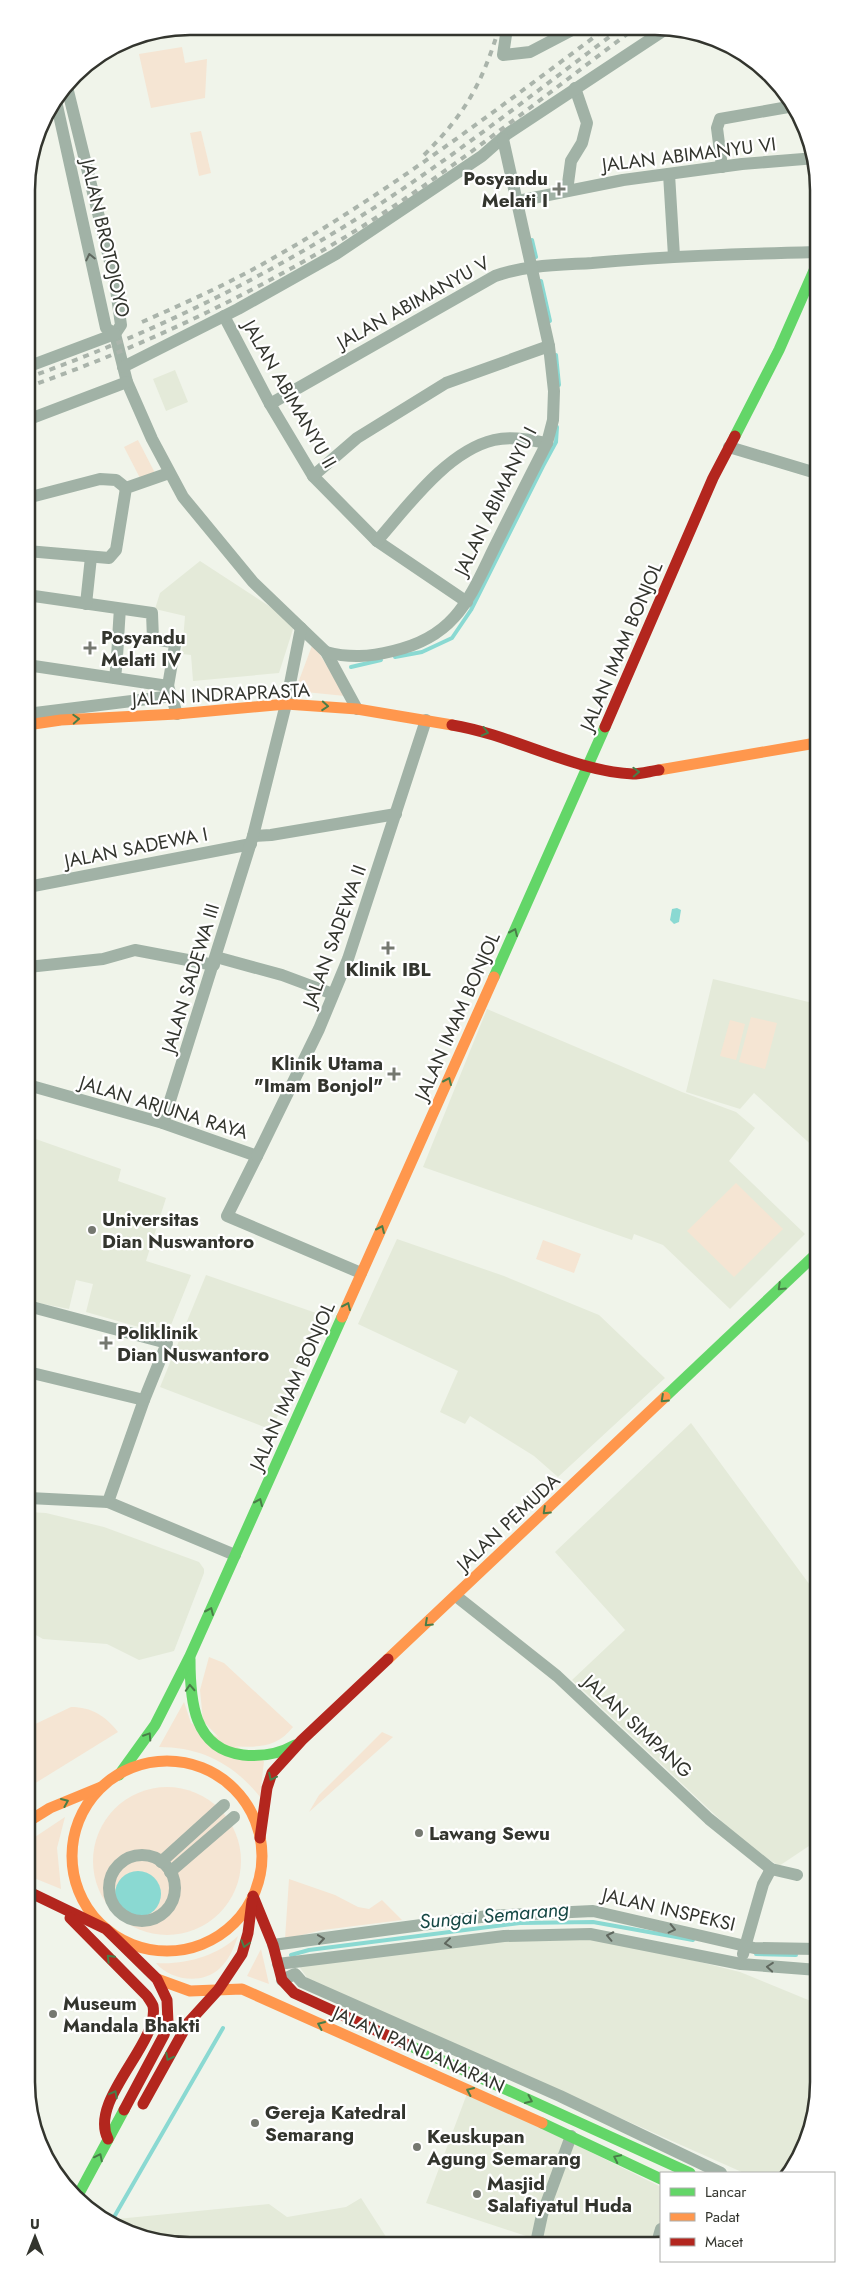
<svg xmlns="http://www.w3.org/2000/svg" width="845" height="2272" viewBox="0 0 845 2272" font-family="Jost,sans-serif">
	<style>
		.built { fill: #e4ead9 }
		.green { fill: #f5e5d3 }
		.water { fill: #8ad9d2 }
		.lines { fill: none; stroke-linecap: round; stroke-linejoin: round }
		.stream { stroke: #8ad9d2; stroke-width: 4 }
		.street { stroke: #a1b2a6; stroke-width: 12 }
		.fast { stroke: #63d668; stroke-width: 11 }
		.slow { stroke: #ff974d; stroke-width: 11 }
		.jam { stroke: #b3261e; stroke-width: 11 }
		.rail { stroke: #aab4ab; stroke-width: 4; stroke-dasharray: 6 6; stroke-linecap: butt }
		.oneway { stroke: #5f675e }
		.oneway2 { stroke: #497d48 }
		.poi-dot { fill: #757870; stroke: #fff; stroke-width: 2 }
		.labels { text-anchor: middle; stroke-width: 4.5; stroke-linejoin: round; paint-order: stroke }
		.street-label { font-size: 19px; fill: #33352e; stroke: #fff }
		.poi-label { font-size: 19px; font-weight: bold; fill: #33352e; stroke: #fff; text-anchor: start }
		.water-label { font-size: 20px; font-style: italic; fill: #164845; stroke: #fff }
		.rim { fill: none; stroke: #33352e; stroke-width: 2.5 }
	</style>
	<rect width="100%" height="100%" fill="#f0f4ea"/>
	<g class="built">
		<polygon points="175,370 188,402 166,411 153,379"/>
		<polygon points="200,561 295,623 279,673 193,681 191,655 182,654 185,616 155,609 160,593"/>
		<polygon points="713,979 817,1004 817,1150 754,1093 740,1109 686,1092"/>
		<polygon points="487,1009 682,1092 736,1112 755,1128 729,1161 805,1234 730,1309 663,1245 634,1234 632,1240 423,1167"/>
		<polygon points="30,1137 121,1169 118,1181 166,1198 146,1261 191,1275 167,1335 86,1312 93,1284 76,1280 69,1309 28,1301 28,1141"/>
		<polygon points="397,1239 504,1276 599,1315 665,1378 558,1477 534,1456 470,1416 465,1424 440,1412 458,1371 358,1324"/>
		<polygon points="206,1275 319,1314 272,1430 160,1387"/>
		<polygon points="691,1423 818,1596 818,1840 779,1866 748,1846 572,1680 625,1630 555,1552"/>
		<polygon points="29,1512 46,1513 104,1527 199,1562 204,1569 204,1573 174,1651 139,1660 107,1644 43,1639 29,1631"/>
		<polygon points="596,1936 740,1972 818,2004 818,2092 806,2144 789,2173 744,2173 308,1979 298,1965 506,1938"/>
		<polygon points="468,2091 661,2187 661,2243 547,2243 426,2203"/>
		<polygon points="361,2198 390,2243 158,2243 114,2226 117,2219 269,2204 287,2217 346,2207"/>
	</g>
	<g class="green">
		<polygon points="182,47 185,63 207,59 205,98 151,108 139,54"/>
		<polygon points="201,131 211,173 199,176 190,133"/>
		<polygon points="138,440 155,473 141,480 124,447"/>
		<polygon points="313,643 345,696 295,691"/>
		<polygon points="751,1017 777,1023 765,1069 739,1062"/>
		<polygon points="730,1020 745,1024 736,1060 720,1056"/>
		<polygon points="736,1183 783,1229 734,1277 687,1231"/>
		<polygon points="543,1240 581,1254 574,1273 536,1259"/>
		<path d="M 209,1657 L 224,1663 L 293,1727 C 275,1750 254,1747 227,1746 L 203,1721 L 200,1690 Z"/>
		<path d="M 184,1702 L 191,1723 L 264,1761 L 260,1797 C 234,1764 201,1747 159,1747 Z"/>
		<path d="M 71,1707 C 92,1707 105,1716 118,1732 L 29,1787 L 29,1727 Z"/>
		<polygon points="382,1732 393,1737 309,1812 319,1795"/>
		<circle cx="167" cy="1861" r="74"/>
		<polygon points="65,1817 57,1848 61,1889 29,1876 29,1841"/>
		<polygon points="289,1879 335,1895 358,1907 369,1909 382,1900 402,1920 323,1930 285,1939"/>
		<path d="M 238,1936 C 234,1948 229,1960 219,1969 C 202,1985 169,1980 156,1963 C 185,1965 217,1956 238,1936 Z"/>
		<polygon points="261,1949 269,1984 247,1976"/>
	</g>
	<g class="water">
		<polygon points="677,908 681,910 679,922 674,924 670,920 672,909"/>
		<circle cx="138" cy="1894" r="23"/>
	</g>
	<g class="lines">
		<g class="stream">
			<polyline points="532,240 536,257"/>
			<polyline points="541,281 550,321"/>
			<polyline points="556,355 559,385"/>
			<polyline points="395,657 422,652 452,638 471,610 543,466 556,442 557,427"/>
			<polyline points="351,667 381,660"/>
			<polyline points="756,1954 796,1955"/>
			<polyline points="291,1955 309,1950 520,1923 593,1922 693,1940"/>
			<polyline points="110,2224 223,2028"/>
		</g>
		<g class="street">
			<polyline points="507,28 503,55 530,52 574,29"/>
			<polyline points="67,87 115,282 121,325 115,334"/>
			<polyline points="56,101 106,328 115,334"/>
			<polyline points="722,167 717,128 720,119 794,106"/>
			<polyline points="669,174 674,256"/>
			<polyline points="567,191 571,161 582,143 587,123 575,88"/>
			<polyline points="518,201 623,180 742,164 816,158"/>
			<polyline points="224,316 270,404 313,476 377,541 467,602"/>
			<polyline points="115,334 127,382 152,439 183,497 253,582 326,652 357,709"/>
			<polyline points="27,367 115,334"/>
			<polyline points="123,367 238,309 336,254 482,156 507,134 666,29"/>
			<path d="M 270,404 L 495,276 C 525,265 560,265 592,263 C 667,256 741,254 816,252"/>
			<polyline points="27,420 127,382"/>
			<polyline points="729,447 816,473"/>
			<polyline points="313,476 357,438 446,383 549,346"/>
			<polyline points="27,498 100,479 116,480 126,488"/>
			<path d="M 377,541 C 407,507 447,451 494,440 C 512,436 529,440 547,443"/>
			<polyline points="27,551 109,558 116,550 126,488 169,473"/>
			<polyline points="27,595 152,613 153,639 172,642 175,645 168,686"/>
			<polyline points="86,604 91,557"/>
			<path d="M 326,652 C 349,658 369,657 393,651 C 460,636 471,593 499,538 C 515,506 531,474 547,443 L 553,420 L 554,391 L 549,346 L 503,139"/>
			<polyline points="27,665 168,686 177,714"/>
			<path d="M 115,678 C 118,654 118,633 120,609"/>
			<polyline points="27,714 172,696"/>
			<polyline points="253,836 271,835 396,814"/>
			<polyline points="28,887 251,844"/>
			<polyline points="216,957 282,975 333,994"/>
			<polyline points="28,967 103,959 135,950 214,965"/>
			<polyline points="28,1085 163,1123 257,1156 227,1216 361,1273"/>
			<polyline points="163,1123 253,836 286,704 301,628"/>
			<polyline points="257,1156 319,1029 348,959 426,720"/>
			<polyline points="28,1306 167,1343 144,1400 108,1502"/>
			<polyline points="28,1372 144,1400"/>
			<polyline points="29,1498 108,1502 235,1555"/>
			<polyline points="456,1596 557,1676 709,1819 771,1869 797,1875"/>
			<circle cx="142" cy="1888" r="33"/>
			<polyline points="161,1862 224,1805"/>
			<polyline points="170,1872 234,1817"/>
			<polyline points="273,1945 488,1916 593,1911 754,1948 818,1949"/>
			<polyline points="743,1954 763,1884 771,1869"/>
			<polyline points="278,1964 504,1936 590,1934 741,1964 818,1970"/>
			<polyline points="282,1980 295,1974 302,1982 560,2096 721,2173"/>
			<polyline points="536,2243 542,2215 571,2136"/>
			<polyline points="657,2243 661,2229"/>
		</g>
		<g class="fast">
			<polyline points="735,436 779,350 816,266"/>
			<polyline points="494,977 605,727"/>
			<polyline points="665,1397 817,1253"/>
			<path d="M 190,1659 C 190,1700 193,1749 243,1755 C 261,1757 279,1754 295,1745"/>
			<polyline points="119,1775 155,1725 190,1656 342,1317"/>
			<polyline points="406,2044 690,2173"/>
			<polyline points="542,2123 661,2179"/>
			<polyline points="76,2199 124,2110"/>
		</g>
		<g class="slow">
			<polyline points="27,725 61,720 177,714 286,704 357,709 452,725"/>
			<polyline points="659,770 816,743"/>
			<polyline points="342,1317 494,977"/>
			<polyline points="388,1659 665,1397"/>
			<circle cx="167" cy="1856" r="95"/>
			<polyline points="29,1821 50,1808 101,1787"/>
			<polyline points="157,1979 190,1991 242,1989 542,2123"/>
		</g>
		<g class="jam">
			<path d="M 452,725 C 513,735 573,771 633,774 C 641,774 651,771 659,770"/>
			<polyline points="605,727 713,478 735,436"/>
			<polyline points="260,1838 267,1788 272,1773 302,1740 388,1659"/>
			<polyline points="29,1892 106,1929 157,1979 167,2000 168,2023 164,2035 124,2110"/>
			<polyline points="253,1896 273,1945 282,1980 294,1993 406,2044"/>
			<path d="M 70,1918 L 147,1996 C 149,1999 152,2003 153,2006 C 160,2043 88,2100 108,2139"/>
			<polyline points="143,2104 188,2023 218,1990 242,1954 248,1933 252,1901"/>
		</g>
		<g class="rail">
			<path d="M 424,155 C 465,114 482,84 499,28"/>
			<path d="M 142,322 C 185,303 228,284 268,261 C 387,194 496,110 605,29"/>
			<path d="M 27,378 C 157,332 283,269 398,192 C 474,141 546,84 620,29"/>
			<path d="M 27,387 C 158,342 294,274 409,196 C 486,143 559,85 634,29"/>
		</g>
	</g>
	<defs><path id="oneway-chevron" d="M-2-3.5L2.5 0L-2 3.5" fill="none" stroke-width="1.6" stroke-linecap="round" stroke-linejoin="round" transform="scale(1.25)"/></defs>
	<g class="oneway">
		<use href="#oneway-chevron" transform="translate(90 257) rotate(-103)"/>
		<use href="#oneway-chevron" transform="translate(672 1929) rotate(13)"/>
		<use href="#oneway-chevron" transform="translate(610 1936) rotate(-168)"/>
		<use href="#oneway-chevron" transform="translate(321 1939) rotate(-8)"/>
		<use href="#oneway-chevron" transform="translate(448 1943) rotate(173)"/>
		<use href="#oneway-chevron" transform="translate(770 1967) rotate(-175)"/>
	</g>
	<g class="oneway2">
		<use href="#oneway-chevron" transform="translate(325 706) rotate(4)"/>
		<use href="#oneway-chevron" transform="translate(76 719) rotate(-3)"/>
		<use href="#oneway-chevron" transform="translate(485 732) rotate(14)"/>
		<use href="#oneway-chevron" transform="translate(636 772) rotate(-2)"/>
		<use href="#oneway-chevron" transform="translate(514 932) rotate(-66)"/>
		<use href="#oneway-chevron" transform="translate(448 1081) rotate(-66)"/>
		<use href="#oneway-chevron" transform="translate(381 1229) rotate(-66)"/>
		<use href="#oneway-chevron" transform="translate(781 1287) rotate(136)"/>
		<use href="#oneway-chevron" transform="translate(347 1306) rotate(-66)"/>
		<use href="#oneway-chevron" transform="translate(664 1399) rotate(137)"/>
		<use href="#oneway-chevron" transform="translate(259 1502) rotate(-66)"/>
		<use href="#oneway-chevron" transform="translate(546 1511) rotate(137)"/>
		<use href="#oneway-chevron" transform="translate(210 1611) rotate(-66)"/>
		<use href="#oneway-chevron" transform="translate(428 1623) rotate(137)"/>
		<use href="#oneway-chevron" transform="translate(190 1688) rotate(-93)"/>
		<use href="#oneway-chevron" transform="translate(148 1736) rotate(-57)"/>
		<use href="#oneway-chevron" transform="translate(272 1777) rotate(116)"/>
		<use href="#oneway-chevron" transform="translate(65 1802) rotate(-23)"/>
		<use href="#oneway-chevron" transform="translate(245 1944) rotate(106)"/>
		<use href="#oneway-chevron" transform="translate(110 1958) rotate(-134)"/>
		<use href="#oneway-chevron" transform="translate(321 2025) rotate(-156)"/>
		<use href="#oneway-chevron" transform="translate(169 2057) rotate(117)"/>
		<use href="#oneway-chevron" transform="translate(470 2091) rotate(-156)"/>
		<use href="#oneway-chevron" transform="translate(114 2094) rotate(-62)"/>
		<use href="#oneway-chevron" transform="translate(529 2100) rotate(24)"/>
		<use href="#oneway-chevron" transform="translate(99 2157) rotate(-64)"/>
		<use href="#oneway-chevron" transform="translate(617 2158) rotate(-154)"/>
	</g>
	<g class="poi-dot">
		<path d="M556.5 181.5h5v5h5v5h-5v5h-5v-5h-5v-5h5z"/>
		<path d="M87.5 640.5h5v5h5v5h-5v5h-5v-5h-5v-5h5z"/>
		<path d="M385.5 940.5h5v5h5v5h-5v5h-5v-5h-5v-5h5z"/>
		<path d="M391.5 1066.5h5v5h5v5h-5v5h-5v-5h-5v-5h5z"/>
		<circle cx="92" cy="1230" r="5"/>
		<path d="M103.5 1335.5h5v5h5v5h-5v5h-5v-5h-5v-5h5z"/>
		<circle cx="419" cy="1833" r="5"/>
		<circle cx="53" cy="2014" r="5"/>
		<circle cx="255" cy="2123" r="5"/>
		<circle cx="417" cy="2147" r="5"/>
		<circle cx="477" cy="2194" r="5"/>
	</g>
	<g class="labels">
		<g class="street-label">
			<text transform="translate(689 154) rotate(-7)" y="7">JALAN ABIMANYU VI</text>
			<text transform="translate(106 238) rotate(77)" y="7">JALAN BROTOJOYO</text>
			<text transform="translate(413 302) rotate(-29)" y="7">JALAN ABIMANYU V</text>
			<text transform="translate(290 394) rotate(60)" y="7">JALAN ABIMANYU II</text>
			<text transform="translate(495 501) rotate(-64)" y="7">JALAN ABIMANYU I</text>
			<text transform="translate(621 646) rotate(-67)" y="7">JALAN IMAM BONJOL</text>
			<text transform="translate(221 694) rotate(-3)" y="7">JALAN INDRAPRASTA</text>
			<text transform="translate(136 847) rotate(-11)" y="7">JALAN SADEWA I</text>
			<text transform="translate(334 936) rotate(-70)" y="7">JALAN SADEWA II</text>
			<text transform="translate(190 978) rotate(-73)" y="7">JALAN SADEWA III</text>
			<text transform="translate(457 1016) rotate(-66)" y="7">JALAN IMAM BONJOL</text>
			<text transform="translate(164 1107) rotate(17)" y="7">JALAN ARJUNA RAYA</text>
			<text transform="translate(292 1386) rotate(-66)" y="7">JALAN IMAM BONJOL</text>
			<text transform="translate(508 1522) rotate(-43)" y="7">JALAN PEMUDA</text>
			<text transform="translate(638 1726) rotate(43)" y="7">JALAN SIMPANG</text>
			<text transform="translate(669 1909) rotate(13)" y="7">JALAN INSPEKSI</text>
			<text transform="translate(419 2049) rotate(24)" y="7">JALAN PANDANARAN</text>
		</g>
		<g class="poi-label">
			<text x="548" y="185" text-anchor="end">Posyandu<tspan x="548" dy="22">Melati I</tspan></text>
			<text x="101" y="644">Posyandu<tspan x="101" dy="22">Melati IV</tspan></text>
			<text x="388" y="976" text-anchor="middle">Klinik IBL</text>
			<text x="383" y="1070" text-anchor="end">Klinik Utama<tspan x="383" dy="22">"Imam Bonjol"</tspan></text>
			<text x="102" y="1226">Universitas<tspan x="102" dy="22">Dian Nuswantoro</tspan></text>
			<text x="117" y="1339">Poliklinik<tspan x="117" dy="22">Dian Nuswantoro</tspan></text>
			<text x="429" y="1840">Lawang Sewu</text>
			<text x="63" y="2010">Museum<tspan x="63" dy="22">Mandala Bhakti</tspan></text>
			<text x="265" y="2119">Gereja Katedral<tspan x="265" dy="22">Semarang</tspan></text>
			<text x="427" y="2143">Keuskupan<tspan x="427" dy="22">Agung Semarang</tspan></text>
			<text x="487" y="2190">Masjid<tspan x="487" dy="22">Salafiyatul Huda</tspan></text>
		</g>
		<g class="water-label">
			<text transform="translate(494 1915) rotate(-5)" y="7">Sungai Semarang</text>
		</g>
	</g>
	<path d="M0 0H845V2272H0ZM190 35H655A155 155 0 0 1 810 190V2082A155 155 0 0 1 655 2237H190A155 155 0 0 1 35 2082V190A155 155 0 0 1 190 35Z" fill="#fff" fill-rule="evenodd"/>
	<path class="rim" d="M190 35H655A155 155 0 0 1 810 190V2082A155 155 0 0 1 655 2237H190A155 155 0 0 1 35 2082V190A155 155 0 0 1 190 35Z"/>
	<rect x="660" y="2172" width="175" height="90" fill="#ffffff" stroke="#adaeab"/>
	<rect x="670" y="2188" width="25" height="8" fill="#63d668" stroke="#adaeab"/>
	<text x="705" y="2197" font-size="15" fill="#33352e">Lancar</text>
	<rect x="670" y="2213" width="25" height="8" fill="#ff974d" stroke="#adaeab"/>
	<text x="705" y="2222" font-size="15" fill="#33352e">Padat</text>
	<rect x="670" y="2238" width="25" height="8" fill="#b3261e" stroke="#adaeab"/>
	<text x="705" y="2247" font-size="15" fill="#33352e">Macet</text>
	<g transform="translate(35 2237)" stroke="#ffffff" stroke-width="4" paint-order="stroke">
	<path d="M0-4L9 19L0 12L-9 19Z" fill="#33352e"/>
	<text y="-8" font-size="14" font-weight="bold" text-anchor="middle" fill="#33352e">U</text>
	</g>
</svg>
